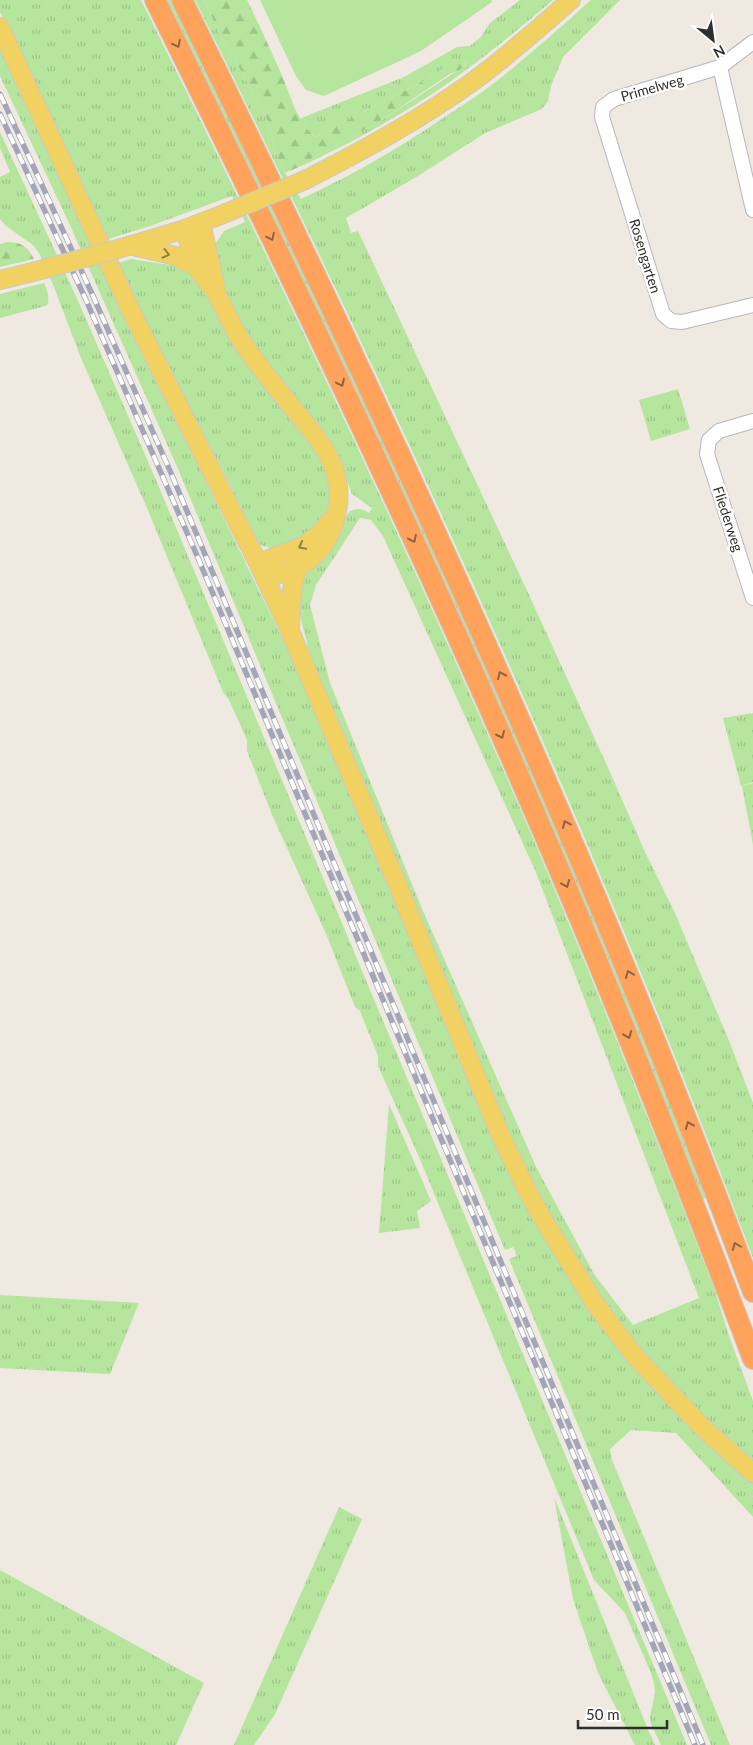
<svg xmlns="http://www.w3.org/2000/svg" width="753" height="1745" viewBox="0 0 753 1745" font-family="Lato,sans-serif">
	<style>
		.grass { fill: url(#grass-tufts); fill-rule: evenodd }
		.forest { fill: url(#forest-firs) }
		.garden { fill: #b6e59e }
		.lines { fill: none; stroke-linecap: round; stroke-linejoin: round }
		.minor-casing { stroke: #b4b7c1; stroke-width: 16 }
		.major-casing { stroke: #c9c9c9; stroke-width: 20 }
		.highway-casing { stroke: #c9c9c9; stroke-width: 22 }
		.minor { stroke: #fff; stroke-width: 14 }
		.major { stroke: #f2d163; stroke-width: 18 }
		.highway { stroke: #ffa35c; stroke-width: 20 }
		.rail-casing { stroke: #a3a6b8; stroke-width: 5.5 }
		.rail { stroke: #fff; stroke-width: 4; stroke-dasharray: 11; stroke-linecap: butt }
		.major-bridge-casing { stroke: #c9c9c9; stroke-width: 20; stroke-linecap: butt }
		.major-bridge { stroke: #f2d163; stroke-width: 18 }
		.oneway { stroke: #8c6343 }
		.oneway2 { stroke: #908048 }
		.labels { text-anchor: middle; stroke-width: 5; stroke-linejoin: round; paint-order: stroke }
		.street-label { font-size: 14px; fill: #2e2e2e; stroke: #fff }
	</style>
	<defs>
		<pattern id="grass-tufts" width="24" height="20" patternUnits="userSpaceOnUse" patternTransform="scale(1.25)"><rect width="24" height="20" fill="#b6e59e"/><path d="M3 7l-1-3M5 7V3M7 7l1-3M15 17l-1-3M17 17v-4M19 17l1-3" fill="none" stroke="#9dc588"/></pattern>
		<pattern id="forest-firs" width="22" height="20" patternUnits="userSpaceOnUse" patternTransform="scale(1.25)"><rect width="22" height="20" fill="#b6e59e"/><path d="M5 1l3.5 6h-7zM16 11l3.5 6h-7z" fill="#9dc588"/></pattern>
	</defs>
	<rect width="100%" height="100%" fill="#efe9e1"/>
	<g class="grass">
		<path d="M 0,0 L 141,0 C 276,271 406,544 526,822 C 592,976 654,1132 714,1288 L 729,1336 L 753,1401 L 753,1465 L 715,1431 L 629,1339 L 582,1273 L 519,1161 L 314,670 L 297,604 L 301,578 L 349,512 C 356,508 362,508 369,513 L 372,508 L 352,494 L 338,457 L 249,339 L 227,298 L 222,285 L 215,249 L 216,243 L 224,231 L 245,222 L 232,196 L 150,226 L 108,239 L 0,12 ZM 360,518 L 371,520 L 383,536 L 535,870 L 699,1298 L 633,1325 L 594,1274 L 537,1169 L 423,911 L 330,683 L 310,605 L 316,585 Z"/>
		<polygon points="164,0 173,0 291,242 519,735 709,1196 702,1200"/>
		<path d="M 195,0 L 204,0 L 223,41 L 232,54 L 267,119 L 274,149 L 285,173 L 301,199 C 352,175 400,148 446,116 C 462,106 478,95 493,84 C 527,57 559,29 591,0 L 620,0 L 563,57 L 551,86 L 548,101 L 542,109 L 485,133 L 418,176 L 346,218 L 351,233 L 358,231 L 524,584 L 609,770 L 645,852 L 674,911 L 730,1043 L 753,1103 L 753,1258 C 592,828 399,411 195,0 Z"/>
		<path d="M 520,0 L 553,0 C 520,28 486,56 451,81 C 406,113 356,140 306,164 L 307,161 L 379,122 L 466,65 L 467,61 L 456,59 L 452,62 L 433,76 L 315,137 L 299,119 L 404,77 L 457,47 L 470,46 L 480,38 L 490,23 Z"/>
		<path d="M 558,0 L 489,61 L 415,112 L 331,157 L 308,168 C 335,153 363,141 389,125 C 450,90 505,46 558,0 Z"/>
		<polygon points="0,43 143,352 303,681 550,1246 753,1480 753,1489 720,1463 753,1497 753,1517 676,1433 631,1430 610,1449 612,1460 730,1745 711,1745 509,1259 517,1256 513,1247 505,1250 178,469 69,223 0,76"/>
		<polygon points="0,132 79,303 156,480 687,1745 661,1745 651,1724 650,1717 655,1693 654,1683 651,1673 625,1613 594,1580 419,1157 378,1066 378,1056 360,1011 355,1007 327,936 273,817 247,751 247,740 229,700 223,692 147,508 81,358 52,282 39,253 33,245 6,226 0,219 0,177 10,172 0,148"/>
		<path d="M 131,259 L 170,265 L 174,263 L 194,273 L 323,463 C 336,503 330,527 288,543 C 277,547 269,550 259,544 L 223,471 L 149,334 L 118,263 Z"/>
		<path d="M 44,283 C 47,290 49,296 48,304 L 45,306 L 0,318 L 0,294 Z"/>
		<polygon points="678,389 690,429 651,441 639,400"/>
		<polygon points="753,713 753,782 741,786 723,718"/>
		<polygon points="753,783 753,845 742,786"/>
		<polygon points="389,1104 431,1201 417,1211 420,1228 379,1233"/>
		<polygon points="0,1295 139,1303 110,1374 0,1368"/>
		<polygon points="554,1497 647,1727 655,1745 635,1745 598,1673 573,1599"/>
		<polygon points="339,1507 362,1519 275,1714 254,1745 234,1745"/>
		<polygon points="0,1570 204,1683 176,1745 0,1745"/>
	</g>
	<g class="forest">
		<path d="M 204,0 L 247,0 C 259,24 270,49 281,73 C 291,97 296,119 315,137 L 433,76 L 452,62 L 456,59 L 467,61 C 465,69 454,72 448,75 L 379,122 L 307,161 L 306,164 L 285,173 L 274,149 L 267,119 L 232,54 L 223,41 Z"/>
		<path d="M 8,242 C 21,242 28,247 34,259 L 0,267 L 0,244 Z"/>
		<polygon points="715,1459 753,1489 753,1497"/>
	</g>
	<polygon class="garden" points="260,0 491,0 492,2 421,51 324,96 306,90 296,76"/>
	<g class="lines">
		<defs>
			<g id="minor">
				<polyline points="753,42 720,67 614,99 603,107 602,117 663,314 671,321 682,322 753,305"/>
				<polyline points="720,67 753,210"/>
				<polyline points="753,421 719,431 709,440 707,454 753,598"/>
			</g>
			<g id="major">
				<polyline points="0,27 131,311 258,563 290,631 396,881 500,1134 527,1190 540,1214 596,1305 635,1356 700,1425 753,1473"/>
				<path d="M 305,180 C 364,150 421,119 475,80 C 509,55 540,27 571,0"/>
				<polyline points="201,223 216,288"/>
				<path d="M 185,229 C 188,242 192,256 198,269 C 204,279 212,287 218,297 C 225,309 230,322 237,334 C 250,354 265,374 280,392 C 297,415 323,440 333,466 C 339,482 340,499 336,515 C 328,553 302,572 265,577"/>
				<polyline points="133,246 176,256 198,268"/>
				<polyline points="118,249 185,229 226,213"/>
				<polyline points="0,280 29,273"/>
				<polyline points="258,563 304,546 320,533 329,522"/>
				<polyline points="290,628 292,589 298,567"/>
			</g>
			<g id="highway">
				<path d="M 155,0 C 290,272 421,546 540,825 C 616,1001 685,1180 753,1359"/>
				<path d="M 182,0 C 390,422 588,850 753,1292"/>
			</g>
		</defs>
		<use href="#minor" class="minor-casing"/>
		<use href="#major" class="major-casing"/>
		<use href="#highway" class="highway-casing"/>
		<use href="#minor" class="minor"/>
		<use href="#major" class="major"/>
		<use href="#highway" class="highway"/>
		<defs>
			<g id="rail">
				<polyline points="0,94 93,296 171,473 703,1745"/>
				<polyline points="0,114 86,300 198,558 695,1745"/>
			</g>
		</defs>
		<use href="#rail" class="rail-casing"/>
		<use href="#rail" class="rail"/>
		<defs>
			<g id="major-bridge">
				<polyline points="226,213 305,180"/>
				<polyline points="29,273 118,249"/>
			</g>
		</defs>
		<use href="#major-bridge" class="major-bridge-casing"/>
		<use href="#major-bridge" class="major-bridge"/>
	</g>
	<defs><path id="oneway-chevron" d="M-2-3.5L2.5 0L-2 3.5" fill="none" stroke-width="1.6" stroke-linecap="round" stroke-linejoin="round" transform="scale(1.25)"/></defs>
	<g class="oneway">
		<use href="#oneway-chevron" transform="translate(177 44) rotate(64)"/>
		<use href="#oneway-chevron" transform="translate(271 237) rotate(64)"/>
		<use href="#oneway-chevron" transform="translate(341 383) rotate(65)"/>
		<use href="#oneway-chevron" transform="translate(413 539) rotate(65)"/>
		<use href="#oneway-chevron" transform="translate(501 675) rotate(-114)"/>
		<use href="#oneway-chevron" transform="translate(501 735) rotate(66)"/>
		<use href="#oneway-chevron" transform="translate(566 824) rotate(-113)"/>
		<use href="#oneway-chevron" transform="translate(566 884) rotate(67)"/>
		<use href="#oneway-chevron" transform="translate(629 974) rotate(-112)"/>
		<use href="#oneway-chevron" transform="translate(628 1035) rotate(68)"/>
		<use href="#oneway-chevron" transform="translate(689 1125) rotate(-112)"/>
		<use href="#oneway-chevron" transform="translate(736 1246) rotate(-111)"/>
	</g>
	<g class="oneway2">
		<use href="#oneway-chevron" transform="translate(166 254) rotate(14)"/>
		<use href="#oneway-chevron" transform="translate(302 546) rotate(152)"/>
	</g>
	<g class="labels">
		<g class="street-label">
			<text transform="translate(652 88) rotate(-16)" y="5">Primelweg</text>
			<text transform="translate(645 256) rotate(73)" y="5">Rosengarten</text>
			<text transform="translate(728 519) rotate(72)" y="5">Fliederweg</text>
		</g>
	</g>
	<g transform="translate(713 40) rotate(151)" stroke="#ffffff" stroke-width="4" paint-order="stroke">
	<path d="M0-4L9 19L0 12L-9 19Z" fill="#2e2e2e"/>
	<text y="-8" font-size="14" font-weight="bold" text-anchor="middle" fill="#2e2e2e">N</text>
	</g>
	<path d="M578 1720v8h89v-8" fill="none" stroke="#2e2e2e" stroke-width="2.5"/>
	<text x="586" y="1720" font-size="15" fill="#2e2e2e" stroke="#ffffff" stroke-width="4" paint-order="stroke">50 m</text>
</svg>
